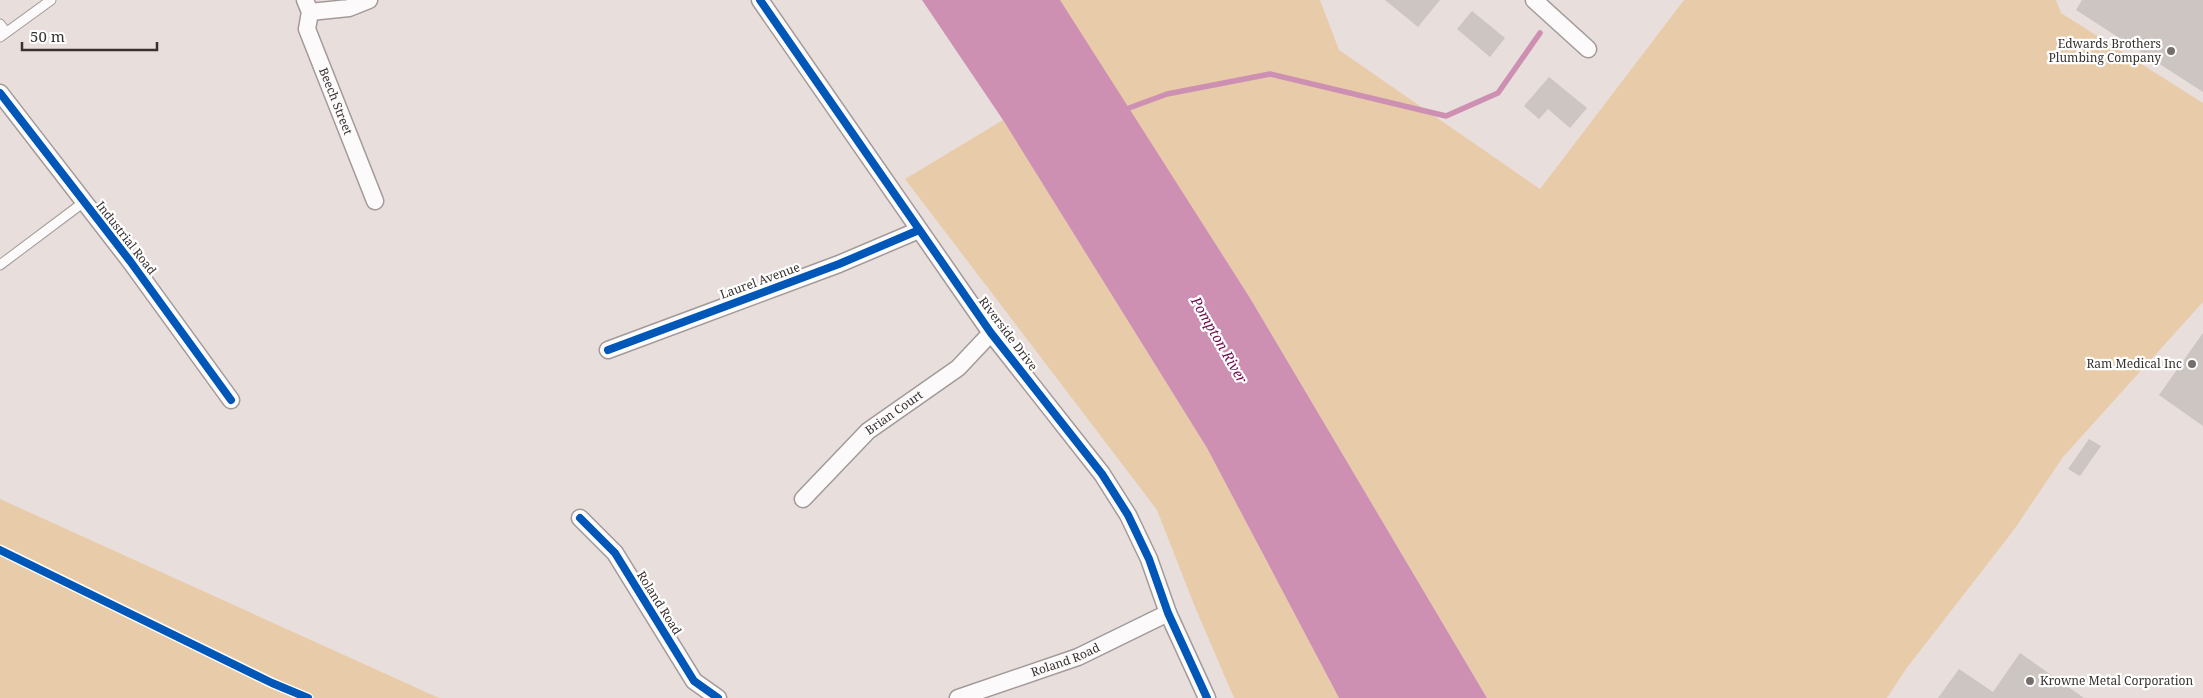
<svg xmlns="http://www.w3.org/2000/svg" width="2203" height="698" viewBox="0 0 2203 698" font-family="'Noto Serif',serif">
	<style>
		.green { fill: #e8ccaa }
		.water { fill: #cd90b2 }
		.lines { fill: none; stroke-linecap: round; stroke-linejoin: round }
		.stream { stroke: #cd90b2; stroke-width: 5.5 }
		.building { fill: #ccc5c2 }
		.service-casing { stroke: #a29a99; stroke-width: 11 }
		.minor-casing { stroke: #a29a99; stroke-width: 19 }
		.service { stroke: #fcfafa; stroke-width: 9 }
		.minor { stroke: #fcfafa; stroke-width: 16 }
		.cycleway-casing { stroke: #fff; stroke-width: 11 }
		.cycleway { stroke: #0057b8; stroke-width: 8 }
		.poi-dot { fill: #766e6c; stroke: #fff; stroke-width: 2 }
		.labels { text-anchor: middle; stroke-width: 4.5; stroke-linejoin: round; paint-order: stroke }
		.poi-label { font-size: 12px; fill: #383130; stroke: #fff; text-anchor: end }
		.street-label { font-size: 12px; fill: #383130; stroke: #fff }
		.water-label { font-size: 14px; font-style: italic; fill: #700652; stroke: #fff }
	</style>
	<rect width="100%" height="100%" fill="#e8dedc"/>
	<g class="green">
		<polygon points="1059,0 1320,0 1339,50 1540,189 1684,0 2056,0 2061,13 2203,103 2203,302 2063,457 2013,531 1906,669 1887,698 1487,698 1250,298"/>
		<polygon points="1003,120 1207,448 1339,698 1234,698 1195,607 1157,510 905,179"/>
		<polygon points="0,499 439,698 0,698"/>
	</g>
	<polygon class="water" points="922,0 1060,0 1250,298 1487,698 1339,698 1207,448 1003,120"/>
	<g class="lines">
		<polyline class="stream" points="1129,108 1167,94 1270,74 1446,116 1498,93 1540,33"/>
	</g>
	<g class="building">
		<polygon points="1385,0 1440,0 1418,27"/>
		<polygon points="2082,0 2203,0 2203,92 2076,10"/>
		<polygon points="1472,11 1505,38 1490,57 1457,29"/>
		<polygon points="1549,77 1587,108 1570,128 1548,109 1539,119 1524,106"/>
		<polygon points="2203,333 2203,426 2159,395"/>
		<polygon points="2089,439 2101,446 2080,476 2068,469"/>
		<polygon points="2020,653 2084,698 1938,698 1959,669 1993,692"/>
	</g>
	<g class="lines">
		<defs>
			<g id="service">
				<polyline points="0,24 6,32"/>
				<polyline points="0,37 51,0"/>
				<polyline points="0,265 84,202"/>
			</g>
			<g id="minor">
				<path id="s1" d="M 305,0 L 310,12 L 307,29 L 375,201"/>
				<polyline points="760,0 991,333 1102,474 1128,515 1149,559 1168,613 1207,698"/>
				<polyline points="1534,0 1588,49"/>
				<polyline points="310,12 349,8 369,0"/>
				<polyline points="0,93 130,261 231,400"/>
				<polyline points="608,350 839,264 919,230"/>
				<path id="s2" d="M 803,499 L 868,431 L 958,368 L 991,333"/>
				<polyline points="580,518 615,553 694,681 718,698"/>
				<path id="s3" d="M 958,698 L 1078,657 L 1168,613"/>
			</g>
		</defs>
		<use href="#service" class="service-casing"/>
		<use href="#minor" class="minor-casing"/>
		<use href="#service" class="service"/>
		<use href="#minor" class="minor"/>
		<defs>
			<g id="cycleway">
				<polyline points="760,0 991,333 1102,474 1128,515 1149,559 1168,613 1207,698"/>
				<polyline points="0,93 130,261 231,400"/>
				<polyline points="608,350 839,264 919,230"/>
				<polyline points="580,518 615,553 694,681 718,698"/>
				<polyline points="0,550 272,683 308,698"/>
			</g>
		</defs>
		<use href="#cycleway" class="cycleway-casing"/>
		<use href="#cycleway" class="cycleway"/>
	</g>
	<g class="poi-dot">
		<circle cx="2171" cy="51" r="5"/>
		<circle cx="2192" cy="364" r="5"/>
		<circle cx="2030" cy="681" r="5"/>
	</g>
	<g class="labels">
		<g class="poi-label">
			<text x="2161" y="48">Edwards Brothers<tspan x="2161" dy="14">Plumbing Company</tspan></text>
			<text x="2182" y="368">Ram Medical Inc</text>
			<text x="2040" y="685" text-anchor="start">Krowne Metal Corporation</text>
		</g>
		<g class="street-label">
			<text dy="4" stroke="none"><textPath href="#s1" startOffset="108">Beech Street</textPath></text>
			<text transform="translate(126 238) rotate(52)" y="4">Industrial Road</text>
			<text transform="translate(760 281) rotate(-20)" y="4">Laurel Avenue</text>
			<text transform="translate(1008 334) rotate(53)" y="4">Riverside Drive</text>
			<text dy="4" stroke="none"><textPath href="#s2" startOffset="126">Brian Court</textPath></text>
			<text transform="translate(659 603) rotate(58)" y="4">Roland Road</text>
			<text dy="4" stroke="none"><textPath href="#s3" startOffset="114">Roland Road</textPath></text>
		</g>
		<g class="water-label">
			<text transform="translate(1219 340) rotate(60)" y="5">Pompton River</text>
		</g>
	</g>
	<path d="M22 42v8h135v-8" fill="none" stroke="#383130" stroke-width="2.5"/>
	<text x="30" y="42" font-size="15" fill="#383130" stroke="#ffffff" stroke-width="4" paint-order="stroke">50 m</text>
</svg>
